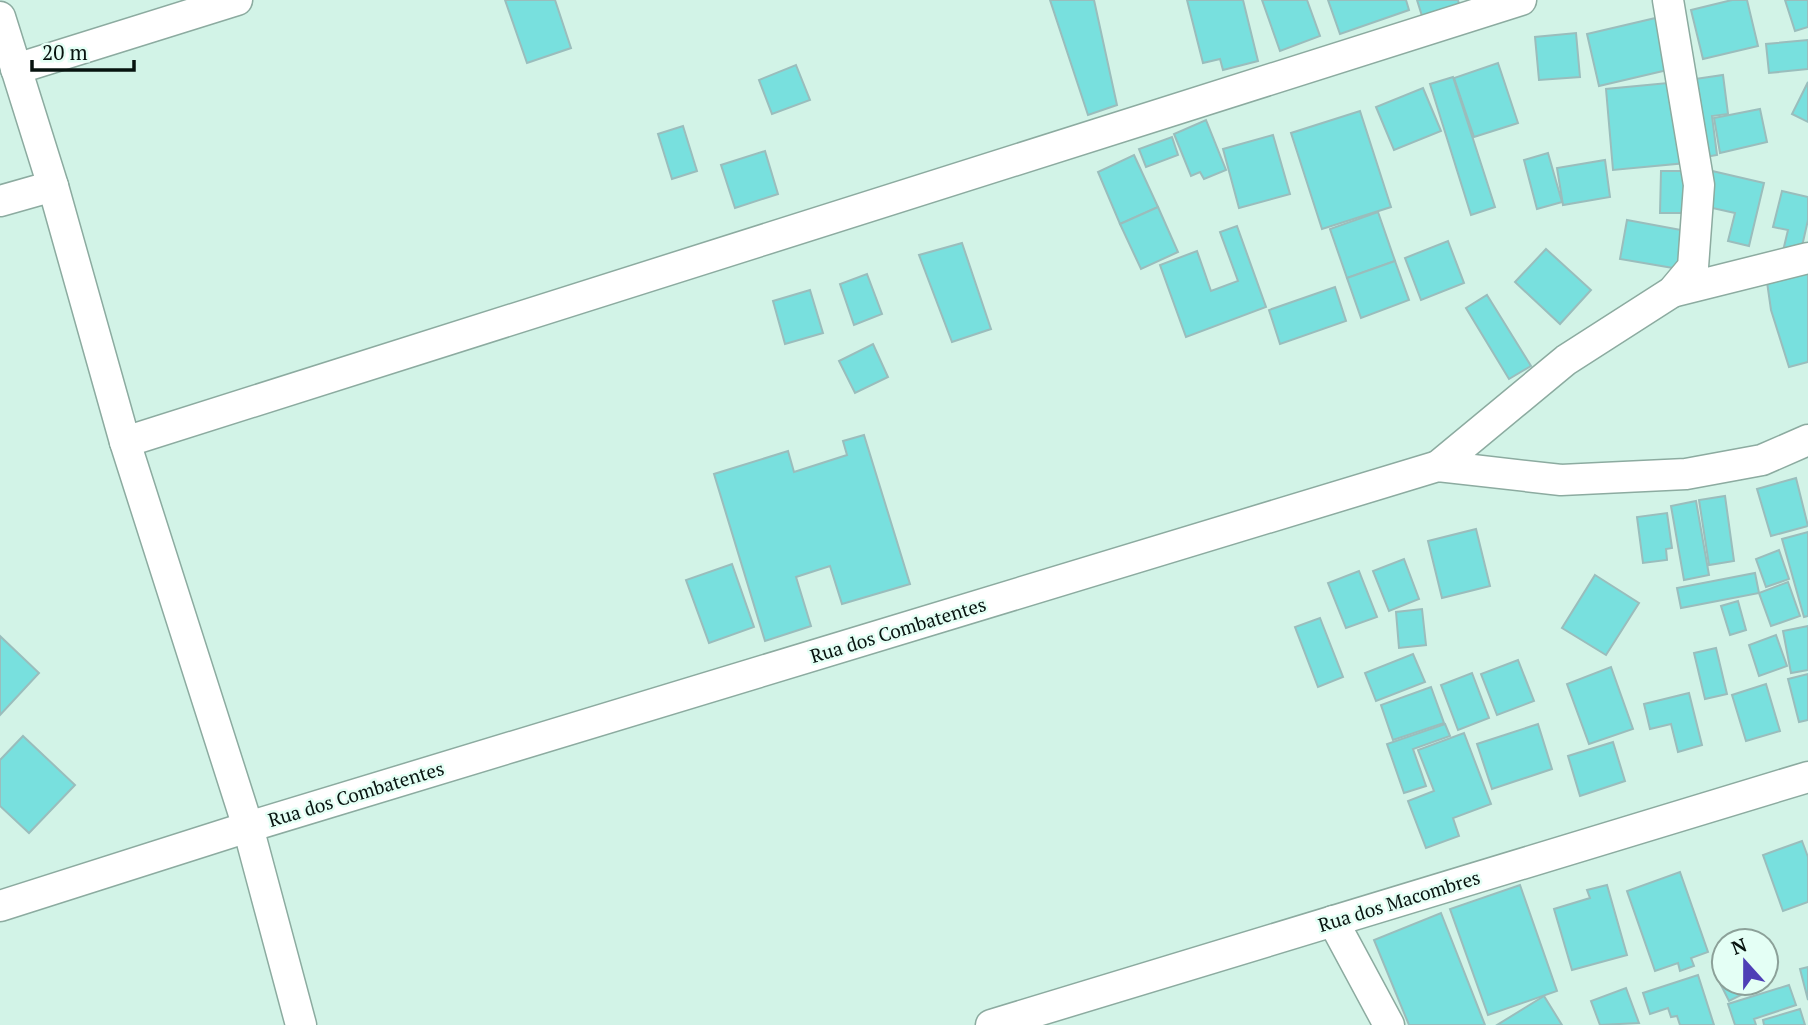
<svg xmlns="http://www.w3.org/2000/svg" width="1808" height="1025" viewBox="0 0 1808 1025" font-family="'PT Serif',serif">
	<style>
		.building { fill: #78e0de; stroke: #9abdbc; stroke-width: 2 }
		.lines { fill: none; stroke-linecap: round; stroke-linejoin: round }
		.minor-casing { stroke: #8caba0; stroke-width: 33 }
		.minor { stroke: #fff; stroke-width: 30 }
		.labels { text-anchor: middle; stroke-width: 5; stroke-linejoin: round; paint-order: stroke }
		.street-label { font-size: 19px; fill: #07130f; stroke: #e4fff5 }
	</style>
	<rect width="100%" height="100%" fill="#d2f3e7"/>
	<g class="building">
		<polygon points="505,0 555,0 571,48 527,63"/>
		<polygon points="1050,0 1094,0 1117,105 1088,115"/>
		<polygon points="1187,0 1243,0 1258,61 1223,70 1220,59 1203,63"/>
		<polygon points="1262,0 1307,0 1320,36 1280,51"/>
		<polygon points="1328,0 1406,0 1409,10 1340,34"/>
		<polygon points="1417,0 1458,0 1459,4 1422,16"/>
		<polygon points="1732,0 1747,0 1758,46 1703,59 1691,10"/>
		<polygon points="1785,0 1808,0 1808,27 1795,31"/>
		<polygon points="1664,16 1676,68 1599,86 1587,34"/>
		<polygon points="1576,33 1580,77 1539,80 1535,37"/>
		<polygon points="1808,40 1808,69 1769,73 1766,44"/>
		<polygon points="1498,63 1518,123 1474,137 1454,78"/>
		<polygon points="796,65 810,100 772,114 759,80"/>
		<polygon points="1723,75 1728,114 1712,116 1717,155 1699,158 1688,80"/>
		<polygon points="1453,77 1495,207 1471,215 1430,84"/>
		<polygon points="1678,82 1686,163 1613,170 1606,89"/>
		<polygon points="1808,82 1808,122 1792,114"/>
		<polygon points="1423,88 1441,131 1394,150 1376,107"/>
		<polygon points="1760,109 1767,142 1720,153 1714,118"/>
		<polygon points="1360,111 1391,207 1322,229 1291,133"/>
		<polygon points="1206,120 1226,170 1204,179 1200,172 1191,176 1174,134"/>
		<polygon points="683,126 697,171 672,179 658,134"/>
		<polygon points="1273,135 1290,194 1239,208 1223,149"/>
		<polygon points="1172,137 1178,155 1146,167 1139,149"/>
		<polygon points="765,151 778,194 735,208 721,165"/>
		<polygon points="1548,153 1562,202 1537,209 1524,160"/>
		<polygon points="1134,155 1158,207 1120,224 1098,172"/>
		<polygon points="1605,160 1610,197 1563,205 1557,168"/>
		<polygon points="1708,170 1764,183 1749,246 1728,241 1735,213 1699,205"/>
		<polygon points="1661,171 1694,171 1694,213 1660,213"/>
		<polygon points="1782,191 1808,197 1808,220 1800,255 1783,251 1788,230 1773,227"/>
		<polygon points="1158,207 1178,252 1141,269 1120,224"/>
		<polygon points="1378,212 1395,261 1347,278 1330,229"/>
		<polygon points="1627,220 1692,232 1685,270 1620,259"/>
		<polygon points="1237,226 1266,307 1186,337 1160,265 1197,251 1211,291 1238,281 1220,232"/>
		<polygon points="1448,241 1464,283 1421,300 1405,258"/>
		<polygon points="962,243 991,329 952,342 919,255"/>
		<polygon points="1546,249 1591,290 1560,324 1515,282"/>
		<polygon points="1395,261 1409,300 1361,318 1347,278"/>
		<polygon points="1808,267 1808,362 1789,367 1771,310 1766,275"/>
		<polygon points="867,274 882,314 854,325 840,284"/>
		<polygon points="1335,287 1346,321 1280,344 1269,310"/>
		<polygon points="810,290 823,333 785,344 773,301"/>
		<polygon points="1487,295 1531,366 1509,379 1466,308"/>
		<polygon points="873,344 888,377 855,393 839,361"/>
		<polygon points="864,435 910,584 842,604 830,566 796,577 811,626 765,641 714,474 788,451 794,472 847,455 843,441"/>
		<polygon points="1796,478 1808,526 1771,536 1757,489"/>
		<polygon points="1725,496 1734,561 1709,565 1699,500"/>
		<polygon points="1696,501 1709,575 1684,580 1671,506"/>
		<polygon points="1667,513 1672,548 1666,549 1667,560 1643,563 1637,517"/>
		<polygon points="1476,529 1490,586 1442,598 1428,541"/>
		<polygon points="1808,532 1808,616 1804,617 1782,539"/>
		<polygon points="1779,550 1789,579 1766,587 1756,559"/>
		<polygon points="1404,559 1419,599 1389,611 1373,571"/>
		<polygon points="732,564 754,627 709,643 686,580"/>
		<polygon points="1359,571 1377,617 1346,628 1328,583"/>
		<polygon points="1755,573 1759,593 1681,608 1677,588"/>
		<polygon points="1595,575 1639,603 1606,655 1562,628"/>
		<polygon points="1788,582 1800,616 1771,626 1759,593"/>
		<polygon points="1738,601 1746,630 1730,635 1721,606"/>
		<polygon points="1422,609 1426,645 1399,648 1396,612"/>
		<polygon points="1320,618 1343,677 1318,687 1295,627"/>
		<polygon points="1808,626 1808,670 1791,673 1783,631"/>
		<polygon points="1776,635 1787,666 1759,676 1749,645"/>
		<polygon points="0,636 39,673 0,715"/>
		<polygon points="1716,648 1727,694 1705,699 1694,653"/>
		<polygon points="1413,654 1425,682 1376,701 1365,673"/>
		<polygon points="1518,660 1534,701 1497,715 1481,674"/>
		<polygon points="1611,667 1633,729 1589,744 1567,684"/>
		<polygon points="1472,673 1489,718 1458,730 1441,685"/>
		<polygon points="1808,674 1808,720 1799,722 1788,679"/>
		<polygon points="1766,684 1780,731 1746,741 1732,695"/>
		<polygon points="1431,687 1444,723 1393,740 1381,705"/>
		<polygon points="1689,693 1702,745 1678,752 1671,724 1650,729 1644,704"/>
		<polygon points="1445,724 1450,736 1413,749 1426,786 1404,793 1387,744"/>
		<polygon points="1538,724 1552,769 1492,789 1477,744"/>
		<polygon points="1464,733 1491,804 1453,818 1459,836 1426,848 1408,801 1434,791 1418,750"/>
		<polygon points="23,736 75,785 29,833 0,806 0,760"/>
		<polygon points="1613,742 1625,781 1580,796 1568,756"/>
		<polygon points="1802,841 1808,857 1808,902 1783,911 1763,855"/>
		<polygon points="1680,872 1708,952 1691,958 1694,966 1680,971 1678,963 1655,971 1627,891"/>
		<polygon points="1520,885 1557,991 1488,1015 1450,909"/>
		<polygon points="1607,885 1627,955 1572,970 1554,909 1590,898 1587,890"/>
		<polygon points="1441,913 1485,1025 1409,1025 1374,940"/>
		<polygon points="1808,967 1808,1000 1800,969"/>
		<polygon points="1698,975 1714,1025 1680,1025 1677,1016 1671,1017 1668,1008 1650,1014 1643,993"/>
		<polygon points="1724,980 1724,983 1748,983 1751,990 1729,1001 1720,983"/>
		<polygon points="1789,985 1796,1005 1754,1019 1756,1025 1735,1025 1728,1004"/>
		<polygon points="1626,988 1639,1023 1600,1025 1591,1001"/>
		<polygon points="1544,996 1562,1025 1497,1025"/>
		<polygon points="1800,1009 1805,1025 1764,1025 1763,1020"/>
	</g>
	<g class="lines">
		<defs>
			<g id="minor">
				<polyline points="0,17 53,186 125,442 248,827 301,1025"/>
				<polyline points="16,69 237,0"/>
				<polyline points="0,201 53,186"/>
				<polyline points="1672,292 1808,258"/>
				<polyline points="125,442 1521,0"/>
				<polyline points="1438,466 1566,360 1672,292 1693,267 1699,185 1668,0"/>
				<polyline points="0,906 248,827 1438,466 1561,480 1686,474 1762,460 1808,440"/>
				<polyline points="1333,921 1389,1025"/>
				<polyline points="991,1025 1808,777"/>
			</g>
		</defs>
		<use href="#minor" class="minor-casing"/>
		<use href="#minor" class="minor"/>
	</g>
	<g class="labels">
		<g class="street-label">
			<text transform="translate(898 630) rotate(-17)" y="7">Rua dos Combatentes</text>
			<text transform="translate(356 794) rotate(-17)" y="7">Rua dos Combatentes</text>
			<text transform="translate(1399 901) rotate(-17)" y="7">Rua dos Macombres</text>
		</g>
	</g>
	<g transform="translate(1745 962) rotate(339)"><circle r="33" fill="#e4fff5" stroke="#8ca199" stroke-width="2"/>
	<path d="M0-5L12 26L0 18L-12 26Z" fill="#4e3fb6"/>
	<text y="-10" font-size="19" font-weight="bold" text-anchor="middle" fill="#07130f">N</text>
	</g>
	<path d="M32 60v10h102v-10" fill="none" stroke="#07130f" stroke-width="3.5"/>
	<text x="42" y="60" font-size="21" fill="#07130f" stroke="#e4fff5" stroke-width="5" paint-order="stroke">20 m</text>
</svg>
